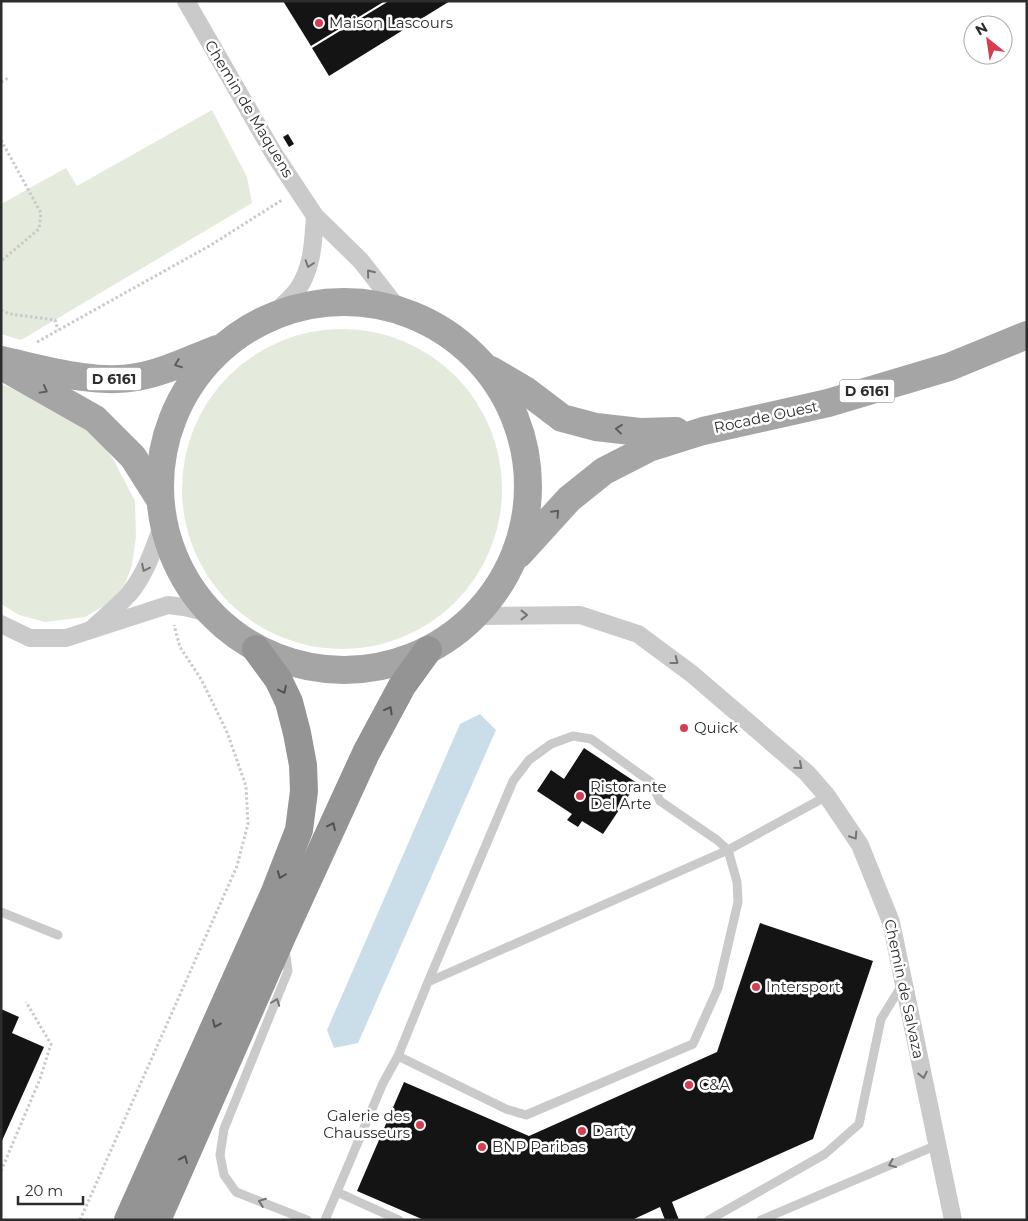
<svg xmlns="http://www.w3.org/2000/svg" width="1028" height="1221" viewBox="0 0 1028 1221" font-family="Montserrat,sans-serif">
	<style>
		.green { fill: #e4eadc }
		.water { fill: #c9dee9 }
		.building { fill: #141414 }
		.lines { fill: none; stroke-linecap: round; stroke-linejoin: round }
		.path { stroke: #cacaca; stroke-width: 3; stroke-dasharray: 2.5 2.5; stroke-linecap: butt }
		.service { stroke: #cacaca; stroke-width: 9 }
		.minor { stroke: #cacaca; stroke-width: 18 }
		.primary { stroke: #a5a5a5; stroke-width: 28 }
		.motorway { stroke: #949494; stroke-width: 28 }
		.oneway { stroke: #747474 }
		.oneway2 { stroke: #5d5d5d }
		.oneway3 { stroke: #515151 }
		.poi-dot { fill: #d83c4f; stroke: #fff; stroke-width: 2 }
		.labels { text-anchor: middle; stroke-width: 5; stroke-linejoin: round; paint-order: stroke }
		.shield { fill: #fff; stroke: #6c6c6c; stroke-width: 1 }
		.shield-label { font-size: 14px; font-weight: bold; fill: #2d2d2d }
		.poi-label { font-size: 15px; fill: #2d2d2d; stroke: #fff; text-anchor: start }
		.street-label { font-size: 15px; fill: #2d2d2d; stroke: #fff }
	</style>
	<rect width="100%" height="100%" fill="#fff"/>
	<g class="green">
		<polygon points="212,110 247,177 252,203 21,340 1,334 1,204 66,168 77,186"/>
		<circle cx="342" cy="489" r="160"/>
		<polygon points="1,384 21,392 95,435 113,459 135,501 136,537 132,565 125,584 109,603 85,617 45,622 19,615 1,604"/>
	</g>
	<polygon class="water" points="480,714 496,730 358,1043 334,1048 327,1030 460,724"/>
	<g class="building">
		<polygon points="283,1 385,1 311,46"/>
		<polygon points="389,1 450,1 329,76 312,48"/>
		<polygon points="288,134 294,144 289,147 283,137"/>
		<polygon points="584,748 637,783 603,834 582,821 578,827 567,820 572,814 537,791 551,770 564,779"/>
		<polygon points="760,923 873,961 813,1139 672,1202 679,1220 665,1220 660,1207 632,1220 424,1220 357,1191 404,1082 529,1136 717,1052"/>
		<polygon points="1,1009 19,1017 12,1033 44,1047 1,1143"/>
	</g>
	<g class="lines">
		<g class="path">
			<polyline points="1,82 8,78"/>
			<polyline points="1,140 41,213 39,229 1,261"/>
			<polyline points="1,310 10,314 55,320 58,330"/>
			<polyline points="37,342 211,245 282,200"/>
			<polyline points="1,1171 40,1079 51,1044 26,1002"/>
			<polyline points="80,1220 237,866 248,824 246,786 227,732 201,679 180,647 174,625"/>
		</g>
		<g class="service">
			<polyline points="1,912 58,935"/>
			<polyline points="285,949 288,971 224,1129 220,1155 224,1175 236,1192 307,1220"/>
			<polyline points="398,1056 428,982 728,850 717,840 660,801 651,782 591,739 573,736 551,744 529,760 513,781 428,982"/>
			<polyline points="337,1192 399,1220"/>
			<polyline points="325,1220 383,1083 398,1056 506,1109 526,1115 693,1044 718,988 738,902 737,882 728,850 827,796"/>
			<polyline points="709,1220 825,1154 859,1124 881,1019 902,985"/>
			<polyline points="761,1220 937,1145"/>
		</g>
		<g class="minor">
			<polyline points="186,1 274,154 315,216 361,261 400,311"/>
			<path d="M 271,317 C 279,308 291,299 298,289 C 313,266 313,242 315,216"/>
			<polyline points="475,616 580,615 638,634 692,674 807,773 827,796 860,845 891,922 953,1220"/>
			<polyline points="1,624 30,638 66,638 168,605 184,607 209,613"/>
			<path d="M 94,627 C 106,616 118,606 129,594 C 146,574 154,548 163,523"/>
		</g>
		<g class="primary">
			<circle cx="344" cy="486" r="184"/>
			<path d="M 1,360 C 43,369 95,385 137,377 C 165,372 191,359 217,349"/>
			<polyline points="7,369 95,419 133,457 159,498"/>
			<polyline points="491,370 525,390 562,418 596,427 640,432 676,431"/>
			<polyline points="519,554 569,499 604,471 649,448 703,431 828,403 949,367 1027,335"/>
		</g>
		<g class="motorway">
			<polyline points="128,1220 274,894 299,830 304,791 303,765 297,733 289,702 278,679 256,649"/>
			<polyline points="157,1220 283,934 366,753 402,686 428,650"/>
		</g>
	</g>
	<defs><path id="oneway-chevron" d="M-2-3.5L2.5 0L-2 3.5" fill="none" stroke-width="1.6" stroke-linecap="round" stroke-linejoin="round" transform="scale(1.25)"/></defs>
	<g class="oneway">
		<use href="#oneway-chevron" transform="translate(309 264) rotate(108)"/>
		<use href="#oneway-chevron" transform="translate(370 273) rotate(-129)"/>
		<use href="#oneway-chevron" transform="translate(145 568) rotate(116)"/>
		<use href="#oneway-chevron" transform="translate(524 615)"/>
		<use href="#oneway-chevron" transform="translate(675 661) rotate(37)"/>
		<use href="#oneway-chevron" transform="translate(799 766) rotate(41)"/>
		<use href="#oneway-chevron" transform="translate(854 836) rotate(57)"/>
		<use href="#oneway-chevron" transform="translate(276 1002) rotate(-69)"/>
		<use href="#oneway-chevron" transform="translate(923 1075) rotate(78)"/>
		<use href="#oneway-chevron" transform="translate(892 1164) rotate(157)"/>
		<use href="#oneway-chevron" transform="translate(262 1202) rotate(-159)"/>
	</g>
	<g class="oneway2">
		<use href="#oneway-chevron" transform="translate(178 364) rotate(159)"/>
		<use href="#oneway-chevron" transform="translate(44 390) rotate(29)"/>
		<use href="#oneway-chevron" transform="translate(619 429) rotate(-174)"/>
		<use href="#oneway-chevron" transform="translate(556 513) rotate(-47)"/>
	</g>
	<g class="oneway3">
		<use href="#oneway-chevron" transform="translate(283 690) rotate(65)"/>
		<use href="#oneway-chevron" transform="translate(389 710) rotate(-61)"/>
		<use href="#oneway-chevron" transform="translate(332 826) rotate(-65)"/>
		<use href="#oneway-chevron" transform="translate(281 875) rotate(111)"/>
		<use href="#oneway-chevron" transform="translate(216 1024) rotate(114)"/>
		<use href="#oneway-chevron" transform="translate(184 1159) rotate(-66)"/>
	</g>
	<g class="poi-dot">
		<circle cx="319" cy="23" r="5"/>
		<circle cx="684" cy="728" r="5"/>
		<circle cx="580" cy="796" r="5"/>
		<circle cx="756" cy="987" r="5"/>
		<circle cx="689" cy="1085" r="5"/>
		<circle cx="420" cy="1125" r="5"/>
		<circle cx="582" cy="1131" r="5"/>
		<circle cx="482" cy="1147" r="5"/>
	</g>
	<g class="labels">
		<g class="shield">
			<rect x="86.5" y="367.5" width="55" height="23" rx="4"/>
			<rect x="839.5" y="379.5" width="55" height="23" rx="4"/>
		</g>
		<g class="shield-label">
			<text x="114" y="384">D 6161</text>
			<text x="867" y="396">D 6161</text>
		</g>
		<g class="poi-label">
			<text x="329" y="28">Maison Lascours</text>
			<text x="694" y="733">Quick</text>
			<text x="590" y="792">Ristorante<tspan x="590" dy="17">Del Arte</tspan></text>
			<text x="766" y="992">Intersport</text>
			<text x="699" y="1090">C&amp;A</text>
			<text x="410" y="1121" text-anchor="end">Galerie des<tspan x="410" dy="17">Chausseurs</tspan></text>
			<text x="592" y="1136">Darty</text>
			<text x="492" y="1152">BNP Paribas</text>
		</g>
		<g class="street-label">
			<text transform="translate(249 109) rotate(59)" y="5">Chemin de Maquens</text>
			<text transform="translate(766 417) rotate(-12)" y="5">Rocade Ouest</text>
			<text transform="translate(904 989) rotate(78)" y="5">Chemin de Salvaza</text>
		</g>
	</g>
	<rect width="1028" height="1221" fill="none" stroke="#2d2d2d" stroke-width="5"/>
	<g transform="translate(988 40) rotate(330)"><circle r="24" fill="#ffffff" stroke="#ababab"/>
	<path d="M0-4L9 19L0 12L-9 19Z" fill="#d83c4f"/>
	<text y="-8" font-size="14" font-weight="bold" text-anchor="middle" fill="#2d2d2d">N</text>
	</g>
	<path d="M18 1196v8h65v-8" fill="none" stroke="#2d2d2d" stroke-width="2.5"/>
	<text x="25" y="1196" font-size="15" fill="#2d2d2d" stroke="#ffffff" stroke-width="4" paint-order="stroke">20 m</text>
</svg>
